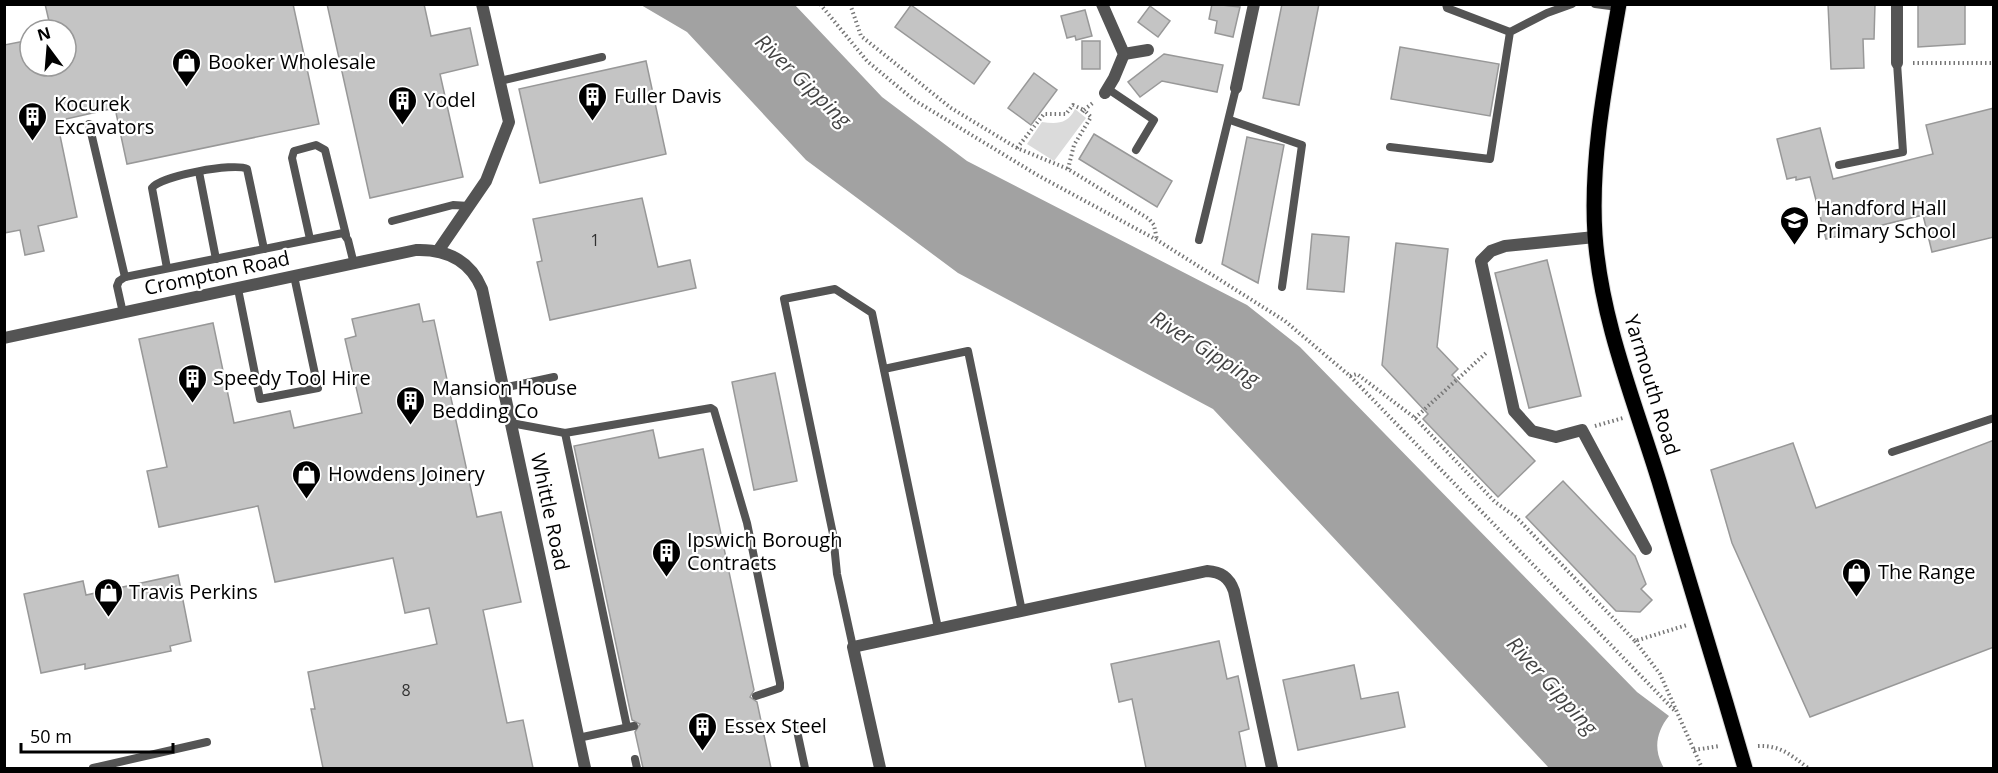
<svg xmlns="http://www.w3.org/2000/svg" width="1998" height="773" viewBox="0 0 1998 773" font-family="'Open Sans',sans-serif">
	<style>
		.green { fill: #dbdbdb }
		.water { fill: #a2a2a2 }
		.building { fill: #c4c4c4; stroke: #989898; stroke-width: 1.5 }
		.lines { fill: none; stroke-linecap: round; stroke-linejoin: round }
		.primary-casing { stroke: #dbdbdb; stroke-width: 17 }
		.path { stroke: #767676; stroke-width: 4; stroke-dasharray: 1.5 3; stroke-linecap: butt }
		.lane { stroke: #545454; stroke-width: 8 }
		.street { stroke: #545454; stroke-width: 12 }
		.primary { stroke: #000; stroke-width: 15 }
		.labels { text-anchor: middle; stroke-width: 4.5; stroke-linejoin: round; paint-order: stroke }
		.number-label { font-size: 16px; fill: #313131 }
		.poi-label { font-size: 20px; fill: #000; stroke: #fff; text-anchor: start }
		.street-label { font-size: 20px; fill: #000; stroke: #fff }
		.water-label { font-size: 21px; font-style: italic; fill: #434343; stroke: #fff }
	</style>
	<rect width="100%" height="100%" fill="#fff"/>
	<path class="green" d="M 1075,109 L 1086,118 L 1054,161 L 1027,144 L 1042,122 C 1057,124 1068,124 1075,109 Z"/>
	<path class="water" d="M 641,5 L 795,5 L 882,97 L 967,161 L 1247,305 L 1300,347 L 1637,692 L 1669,716 C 1656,732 1653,750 1664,768 L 1549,768 L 1213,409 L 958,273 L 806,160 L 687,32 Z"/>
	<g class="building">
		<polygon points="45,4 293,4 319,124 127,164 115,108 57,121 77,217 38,226 44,251 25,255 20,230 4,233 4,45 30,40 30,66 66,66 66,30 51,30"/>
		<polygon points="327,4 424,4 431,36 470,28 478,65 440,74 463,177 370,198"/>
		<polygon points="1212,4 1240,7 1233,37 1215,33 1217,21 1209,19"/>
		<polygon points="1282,4 1319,4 1299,105 1263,98"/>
		<polygon points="1828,4 1875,4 1874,39 1863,39 1864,68 1831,69"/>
		<polygon points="1918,4 1965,4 1965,44 1918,47"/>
		<polygon points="911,5 990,62 974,84 895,27"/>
		<polygon points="1150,6 1170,21 1158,37 1138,22"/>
		<polygon points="1085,10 1092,36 1076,40 1075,36 1067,38 1061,16"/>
		<rect x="1082" y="41" width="18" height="28"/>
		<polygon points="1400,47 1499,64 1490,116 1391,99"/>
		<polygon points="1164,54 1223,65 1217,92 1162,81 1140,97 1128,82"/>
		<polygon points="646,61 666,154 540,183 519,89"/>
		<polygon points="1034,73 1057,90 1031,125 1008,108"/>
		<polygon points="1994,108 1994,237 1932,252 1923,215 1826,239 1810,177 1796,180 1796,177 1787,179 1777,139 1820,128 1833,179 1933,154 1926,125"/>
		<polygon points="1094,134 1172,181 1157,207 1079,159"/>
		<polygon points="1247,137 1284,145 1258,283 1222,264"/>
		<polygon points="642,198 658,267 690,260 696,288 550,320 537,262 542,261 533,219"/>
		<polygon points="1312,234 1349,237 1344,292 1307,289"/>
		<polygon points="1396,243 1448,249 1437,347 1458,369 1452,375 1535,461 1498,497 1423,419 1428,414 1382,365"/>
		<polygon points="1547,260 1581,396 1529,408 1495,273"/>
		<polygon points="419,304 423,322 434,320 477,517 501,512 521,602 483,610 507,723 523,720 533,768 323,768 311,709 315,709 308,672 437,644 429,608 405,613 393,558 275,582 258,506 159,527 147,471 167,467 139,339 213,323 234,423 290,411 294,428 362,413 345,339 356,336 352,319"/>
		<polygon points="775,373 797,481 754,490 732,382"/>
		<polygon points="653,430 659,458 703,449 754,690 750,697 757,702 771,768 643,768 635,732 640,724 632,720 574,446"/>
		<polygon points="1994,440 1994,647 1810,717 1732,543 1711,470 1793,443 1816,508"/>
		<polygon points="1563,481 1635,556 1646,584 1641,589 1652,600 1640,612 1616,611 1526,517"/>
		<polygon points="178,575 191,641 170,646 171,651 85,669 85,664 41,673 24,594 83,581 86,595"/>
		<polygon points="1219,641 1227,679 1238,676 1249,729 1239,732 1246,768 1146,768 1132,699 1119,702 1111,664"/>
		<polygon points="1354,665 1361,699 1398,692 1405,727 1298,750 1283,680"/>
	</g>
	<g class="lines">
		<defs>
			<path id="primary" d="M 1619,4 C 1606,79 1590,159 1595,235 C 1601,320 1634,400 1659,481 C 1688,576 1717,672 1745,768"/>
		</defs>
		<use href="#primary" class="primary-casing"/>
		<g class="path">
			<polyline points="820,4 867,61 914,100 1039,176 1157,240 1285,321 1350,376 1674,710"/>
			<polyline points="850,4 861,36 951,108 1017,148 1068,169 1149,219 1154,225 1157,240"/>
			<polyline points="1913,63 1994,63"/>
			<polyline points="1017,148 1044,114 1066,114 1073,105 1084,110 1081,114"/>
			<polyline points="1068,169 1074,145 1091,117 1084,110 1094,102"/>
			<polyline points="1350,376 1357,374 1415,418 1495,502 1516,517 1635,641 1687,625"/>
			<polyline points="1415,418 1486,353"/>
			<polyline points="1595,426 1623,418"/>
			<polyline points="1635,641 1660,674 1702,768"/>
			<path d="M 1758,746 C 1780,745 1791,755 1808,768"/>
			<polyline points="1694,750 1720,746"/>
		</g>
		<g class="lane">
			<polyline points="1446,4 1447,8 1510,32"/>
			<polyline points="1595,4 1618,7"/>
			<polyline points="500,81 602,57"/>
			<polyline points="1108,89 1154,120 1136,150"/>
			<polyline points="1230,120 1302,145 1282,287"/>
			<polyline points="89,124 125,277"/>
			<polyline points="1390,147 1490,159 1510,32 1547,13 1572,4"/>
			<polyline points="1839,165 1903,152 1897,63"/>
			<polyline points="199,172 216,259"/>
			<polyline points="392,221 453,205 469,206"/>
			<polyline points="310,239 292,158 294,151 316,145 325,150 346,235"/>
			<polyline points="1199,240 1236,88"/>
			<path d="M 167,268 L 152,188 C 160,176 235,162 247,169 L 264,249"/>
			<polyline points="238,289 260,399 318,388 294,276"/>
			<polyline points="123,313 117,286 119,281 125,277 343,233 348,240 354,264"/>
			<polyline points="884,369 968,351 1022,611"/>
			<polyline points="503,388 554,377"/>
			<polyline points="511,423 565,433 711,408 714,410 747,523 780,683 780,688 756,696"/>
			<polyline points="565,433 627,727"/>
			<polyline points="1892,452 1994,418"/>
			<polyline points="853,647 837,574 833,534 784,299 835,289 872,313 938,628"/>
			<polyline points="796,726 805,768"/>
			<polyline points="578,738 634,726"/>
			<polyline points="635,759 637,768"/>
			<polyline points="93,768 207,742"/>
		</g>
		<g class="street">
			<polyline points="1102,4 1124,54 1114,78 1105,93"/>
			<polyline points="1124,54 1148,50"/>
			<polyline points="1897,63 1897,4"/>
			<polyline points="1236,88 1254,4"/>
			<polyline points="1595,237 1505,246 1491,251 1481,261 1514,411 1532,431 1556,437 1582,430 1646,549"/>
			<polyline points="438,251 486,181 509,122 482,4"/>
			<path d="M 4,338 L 416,250 C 447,249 470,260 482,289 L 585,768"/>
			<path d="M 880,768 L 853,647 L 1207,571 C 1221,572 1229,577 1234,591 L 1272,768"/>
		</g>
		<use href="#primary" class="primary"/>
	</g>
	<defs>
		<symbol id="shop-pin" viewBox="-11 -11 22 30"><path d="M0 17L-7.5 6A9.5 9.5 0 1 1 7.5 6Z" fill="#000" stroke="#fff"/><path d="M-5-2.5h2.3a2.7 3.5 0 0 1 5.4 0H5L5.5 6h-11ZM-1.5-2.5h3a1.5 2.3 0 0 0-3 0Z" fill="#fff"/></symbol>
		<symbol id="building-pin" viewBox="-11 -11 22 30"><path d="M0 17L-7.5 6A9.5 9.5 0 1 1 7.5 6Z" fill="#000" stroke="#fff"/><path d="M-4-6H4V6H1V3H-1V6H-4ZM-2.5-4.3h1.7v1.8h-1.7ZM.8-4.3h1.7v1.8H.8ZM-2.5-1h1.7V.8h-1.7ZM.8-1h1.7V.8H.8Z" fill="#fff"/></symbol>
		<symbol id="school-pin" viewBox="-11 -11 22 30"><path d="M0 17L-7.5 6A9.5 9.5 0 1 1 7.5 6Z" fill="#000" stroke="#fff"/><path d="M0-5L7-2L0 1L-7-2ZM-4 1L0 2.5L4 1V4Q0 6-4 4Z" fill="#fff"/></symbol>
	</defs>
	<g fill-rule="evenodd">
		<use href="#shop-pin" x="170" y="46" width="33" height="45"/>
		<use href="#building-pin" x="576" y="80" width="33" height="45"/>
		<use href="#building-pin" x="386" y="84" width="33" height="45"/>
		<use href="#building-pin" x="16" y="100" width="33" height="45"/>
		<use href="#school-pin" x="1778" y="204" width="33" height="45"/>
		<use href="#building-pin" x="176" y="362" width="33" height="45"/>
		<use href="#building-pin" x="394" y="384" width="33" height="45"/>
		<use href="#shop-pin" x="290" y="458" width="33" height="45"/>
		<use href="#building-pin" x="650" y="536" width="33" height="45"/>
		<use href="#shop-pin" x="1840" y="556" width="33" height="45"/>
		<use href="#shop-pin" x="92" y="576" width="33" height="45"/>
		<use href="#building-pin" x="686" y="710" width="33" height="45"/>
	</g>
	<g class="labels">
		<g class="number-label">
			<text x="595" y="246">1</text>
			<text x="406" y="696">8</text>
		</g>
		<g class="poi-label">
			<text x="208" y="69">Booker Wholesale</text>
			<text x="614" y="103">Fuller Davis</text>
			<text x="424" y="107">Yodel</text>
			<text x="54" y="111">Kocurek<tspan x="54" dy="23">Excavators</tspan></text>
			<text x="1816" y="215">Handford Hall<tspan x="1816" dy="23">Primary School</tspan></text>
			<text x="213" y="385">Speedy Tool Hire</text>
			<text x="432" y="395">Mansion House<tspan x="432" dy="23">Bedding Co</tspan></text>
			<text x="328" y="481">Howdens Joinery</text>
			<text x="687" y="547">Ipswich Borough<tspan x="687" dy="23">Contracts</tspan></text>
			<text x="1878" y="579">The Range</text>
			<text x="129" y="599">Travis Perkins</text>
			<text x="724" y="733">Essex Steel</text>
		</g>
		<g class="street-label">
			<text transform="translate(217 273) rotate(-12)" y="7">Crompton Road</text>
			<text transform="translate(1652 385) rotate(73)" y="7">Yarmouth Road</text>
			<text transform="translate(550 512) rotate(78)" y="7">Whittle Road</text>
		</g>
		<g class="water-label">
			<text transform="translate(803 81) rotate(44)" y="7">River Gipping</text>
			<text transform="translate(1205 349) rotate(32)" y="7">River Gipping</text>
			<text transform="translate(1552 686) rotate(48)" y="7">River Gipping</text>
		</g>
	</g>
	<rect width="1998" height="773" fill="none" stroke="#000000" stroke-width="12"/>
	<g transform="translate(48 48) rotate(344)"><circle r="28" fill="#ffffff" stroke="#999999" stroke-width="1.5"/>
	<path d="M0-4.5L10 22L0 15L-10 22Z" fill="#000000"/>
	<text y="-9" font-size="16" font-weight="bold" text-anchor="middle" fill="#000000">N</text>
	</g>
	<path d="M21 743v9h152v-9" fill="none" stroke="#000000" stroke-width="3"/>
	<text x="30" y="743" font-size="18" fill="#000000" stroke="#ffffff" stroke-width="4.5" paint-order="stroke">50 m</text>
</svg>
